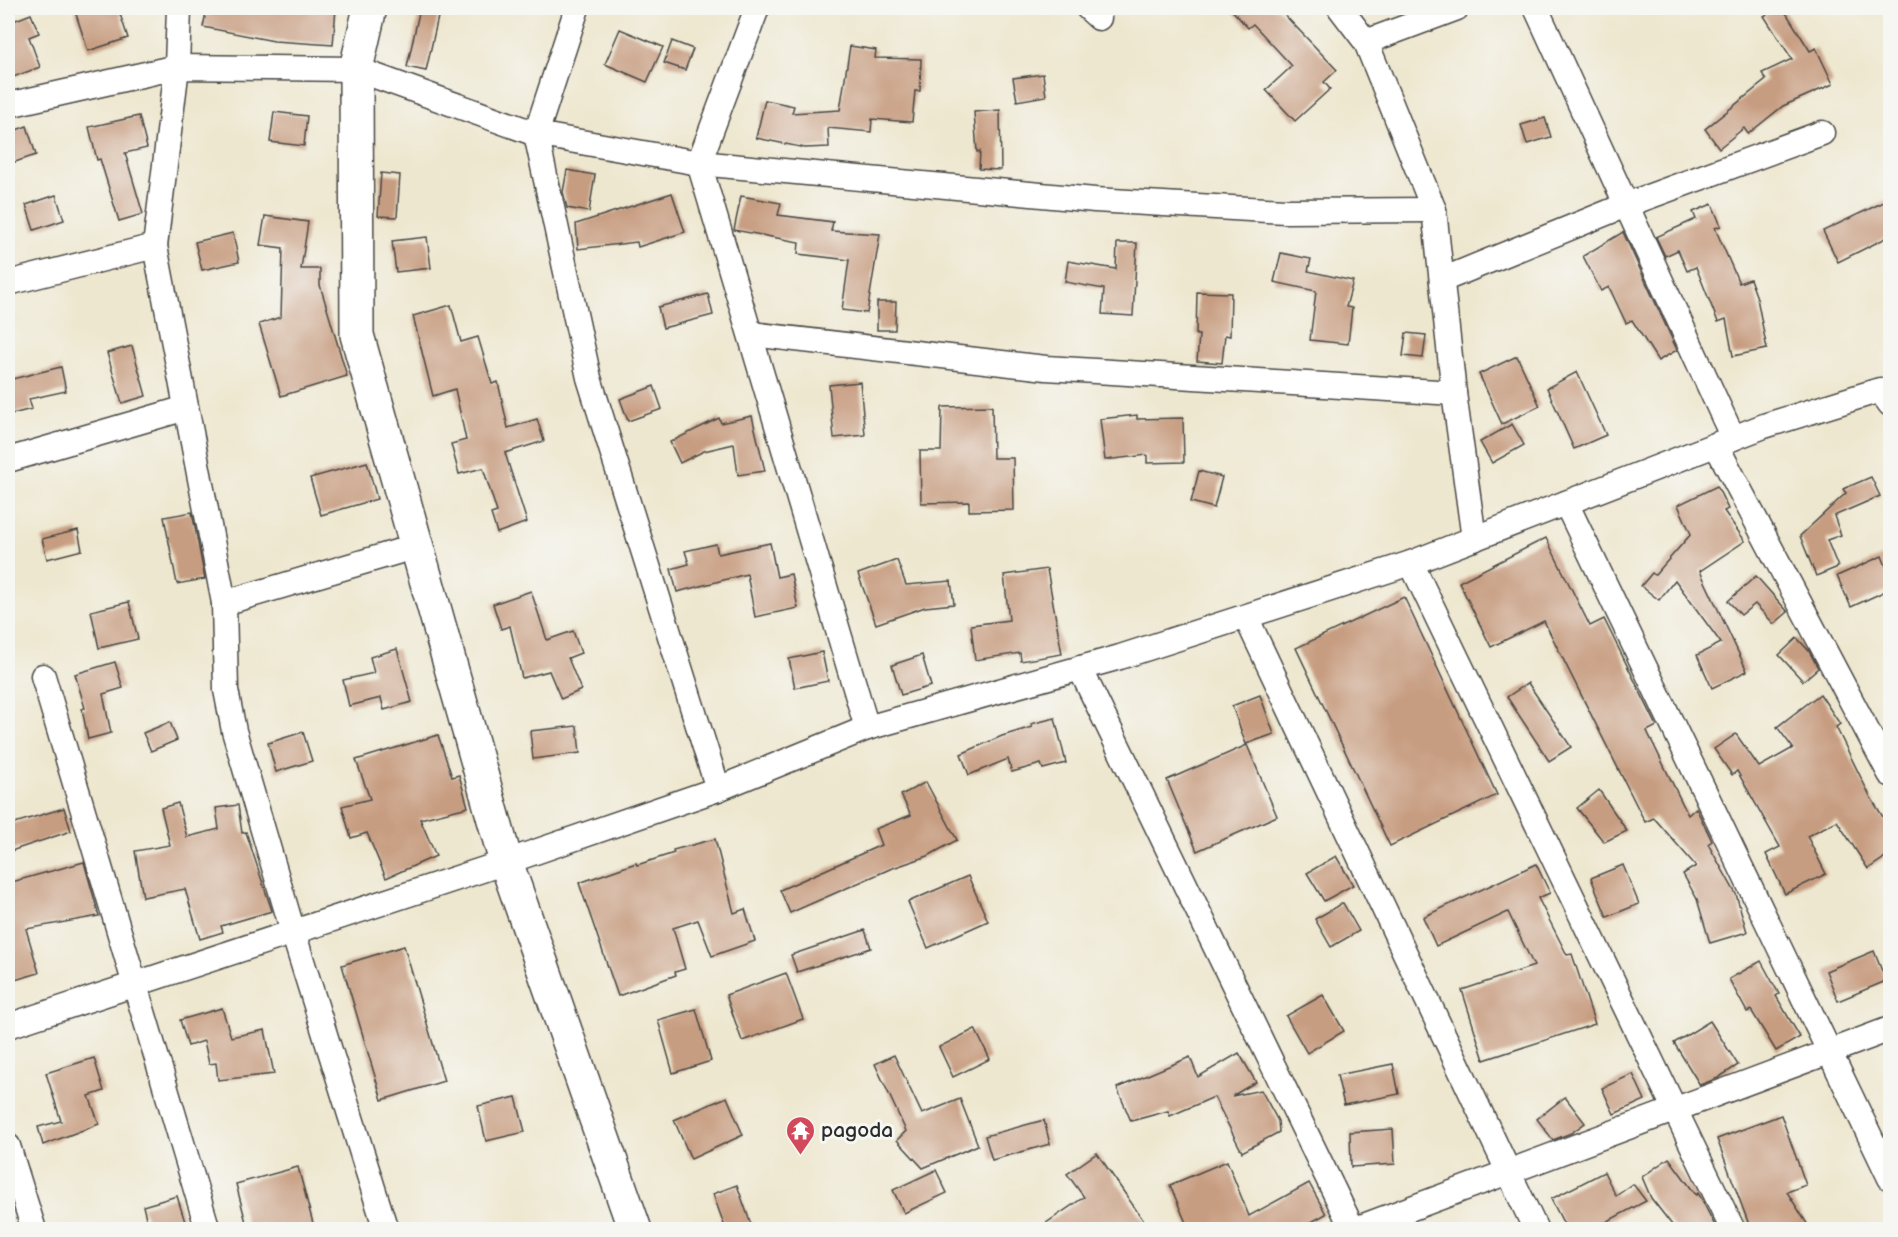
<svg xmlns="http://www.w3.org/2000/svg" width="1898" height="1237" viewBox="0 0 1898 1237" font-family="'Balsamiq Sans',sans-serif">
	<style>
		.building { fill: #c79d81 }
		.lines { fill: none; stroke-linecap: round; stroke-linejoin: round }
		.minor-casing { stroke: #484744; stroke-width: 27 }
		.secondary-casing { stroke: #484744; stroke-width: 36 }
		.minor { stroke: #fff; stroke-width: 24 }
		.secondary { stroke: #fff; stroke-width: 33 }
		.labels { text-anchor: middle; stroke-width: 6; stroke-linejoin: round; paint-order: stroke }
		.poi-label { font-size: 21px; fill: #2b2b2b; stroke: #f6f6f2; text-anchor: start }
	</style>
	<rect width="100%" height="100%" fill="#f6f6f2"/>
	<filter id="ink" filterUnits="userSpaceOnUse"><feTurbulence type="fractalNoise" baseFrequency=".0167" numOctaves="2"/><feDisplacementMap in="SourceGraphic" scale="12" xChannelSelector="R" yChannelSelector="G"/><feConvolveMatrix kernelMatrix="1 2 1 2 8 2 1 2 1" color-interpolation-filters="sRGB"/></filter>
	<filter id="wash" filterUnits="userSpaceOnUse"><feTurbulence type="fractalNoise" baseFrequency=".008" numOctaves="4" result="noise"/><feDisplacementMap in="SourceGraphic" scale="24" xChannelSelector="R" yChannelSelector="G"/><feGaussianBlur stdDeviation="1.35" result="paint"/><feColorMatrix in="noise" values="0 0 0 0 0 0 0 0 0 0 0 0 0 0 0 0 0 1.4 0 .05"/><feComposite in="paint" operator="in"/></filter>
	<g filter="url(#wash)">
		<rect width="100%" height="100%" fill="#eee7cf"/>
		<g id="blocks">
			<g class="building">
				<polygon points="74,8 118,8 128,38 88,51"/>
				<polygon points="207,8 336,8 333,45 274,41 203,27"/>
				<polygon points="420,8 440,8 426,71 407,67"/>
				<polygon points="1230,8 1278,8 1337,70 1324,82 1330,89 1295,121 1266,90 1292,66 1253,24 1248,28"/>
				<polygon points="1778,8 1783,8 1810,51 1816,48 1833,84 1783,106 1748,134 1744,128 1719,148 1705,129 1766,80 1762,73 1792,59 1764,16"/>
				<polygon points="31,14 39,33 29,37 40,67 8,79 8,59 13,57 8,41 8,23"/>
				<polygon points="620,29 663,47 647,82 605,64"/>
				<polygon points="672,41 693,49 685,70 664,63"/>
				<polygon points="850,46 876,50 875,58 921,59 920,91 915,91 912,122 872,119 871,132 828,128 829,147 805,148 756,138 765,100 794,106 792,113 840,110"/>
				<polygon points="1043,74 1046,96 1017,101 1013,78"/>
				<polygon points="1000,110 1001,170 979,169 980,151 977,152 974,112"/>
				<polygon points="274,112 307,116 304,146 270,142"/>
				<polygon points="139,116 147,148 125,153 143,214 119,221 100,159 97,160 89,127"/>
				<polygon points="1545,118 1551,137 1527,144 1521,125"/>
				<polygon points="27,126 36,155 12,163 8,148 8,133"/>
				<polygon points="567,170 595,175 589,212 567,208 563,192"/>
				<polygon points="381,173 400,175 397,217 378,216"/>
				<polygon points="672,193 685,232 638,247 637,242 578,249 576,224"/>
				<polygon points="56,195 64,220 34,230 26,205"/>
				<polygon points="741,196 781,203 778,215 833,222 831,231 880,234 867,313 842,310 849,260 798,254 799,242 734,230"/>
				<polygon points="1890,199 1890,236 1838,262 1823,231"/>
				<polygon points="1712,204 1721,226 1715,228 1739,283 1750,279 1757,298 1767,349 1733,356 1726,319 1718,322 1696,267 1687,271 1678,250 1665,256 1656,237 1696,219 1693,212"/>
				<polygon points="265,216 308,222 301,269 320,269 320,285 347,376 281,396 259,324 281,317 283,248 260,245"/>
				<polygon points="1623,232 1677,350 1658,361 1632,320 1626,323 1609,287 1601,291 1583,256"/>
				<polygon points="233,233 239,262 202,270 195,242"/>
				<polygon points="427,237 431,268 396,272 392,241"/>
				<polygon points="1117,243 1137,243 1133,316 1102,314 1104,289 1065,282 1068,261 1116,269"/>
				<polygon points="1281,253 1311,259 1308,271 1353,281 1346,307 1352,308 1348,344 1310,340 1316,291 1274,282"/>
				<polygon points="1197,292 1231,293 1230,336 1225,335 1222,363 1197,361 1199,335 1196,335"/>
				<polygon points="708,294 713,315 663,328 658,307"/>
				<polygon points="877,302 896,302 895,330 877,330"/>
				<polygon points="451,305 461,342 478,337 492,384 498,382 508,428 537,419 544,441 505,453 527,522 497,533 491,514 497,512 483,468 459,474 451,444 466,440 455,389 433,396 413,316"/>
				<polygon points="1406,333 1426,335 1423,358 1403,356"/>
				<polygon points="132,346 146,396 122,403 107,353"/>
				<polygon points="1517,356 1540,406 1502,424 1479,374"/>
				<polygon points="61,367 66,391 29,399 32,409 8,415 8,380"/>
				<polygon points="1577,372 1606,435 1574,449 1547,388"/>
				<polygon points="860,382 865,435 834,438 829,385"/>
				<polygon points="654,386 662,409 628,421 620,399"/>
				<polygon points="992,406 993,458 1013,458 1014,510 969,511 969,502 921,503 920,451 941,451 942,407"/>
				<polygon points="1137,415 1137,419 1183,418 1184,462 1147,463 1147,455 1105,460 1100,419"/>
				<polygon points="752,416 765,471 738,475 734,444 704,451 680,463 670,442 719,418 721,423"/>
				<polygon points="1512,424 1524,445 1492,463 1480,442"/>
				<polygon points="367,462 377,499 321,515 310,478"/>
				<polygon points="1199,471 1222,477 1214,508 1191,502"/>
				<polygon points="1871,477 1880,496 1834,516 1841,535 1827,540 1838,567 1816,576 1800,536 1846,493 1843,489"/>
				<polygon points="1717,486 1728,509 1724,511 1745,541 1700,571 1747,671 1712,688 1697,655 1721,643 1675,580 1659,600 1641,586 1652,573 1655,575 1691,534 1678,505"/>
				<polygon points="192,512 205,579 177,584 164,517"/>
				<polygon points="78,530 82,550 47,559 42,539"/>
				<polygon points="1546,538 1590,626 1604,619 1657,726 1647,731 1688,815 1696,808 1712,841 1708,844 1736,894 1747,932 1710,943 1697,899 1683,874 1696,866 1654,818 1645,822 1544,621 1491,647 1459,582"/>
				<polygon points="770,543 777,577 791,574 798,608 755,617 747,574 677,592 671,569 689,564 685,551 716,544 718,554"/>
				<polygon points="1882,556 1890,576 1890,589 1851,607 1837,576"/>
				<polygon points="897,560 906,585 951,581 954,604 925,607 876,624 858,574"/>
				<polygon points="1047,569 1062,654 1021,661 1020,653 975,660 971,625 1009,620 1004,575"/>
				<polygon points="1756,576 1788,612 1774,624 1755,604 1741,615 1728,601"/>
				<polygon points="531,591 547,640 573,631 581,653 568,658 581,690 561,699 549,671 522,678 510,626 501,629 493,604"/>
				<polygon points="1404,597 1497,795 1390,846 1296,648"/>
				<polygon points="129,602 138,639 99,648 91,611"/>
				<polygon points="1797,638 1809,651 1818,668 1803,681 1779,655"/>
				<polygon points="397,649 412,702 384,710 381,698 349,706 343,680 374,673 370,657"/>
				<polygon points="822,652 828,681 795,688 789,659"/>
				<polygon points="922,655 931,686 901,695 892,665"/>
				<polygon points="115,662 123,688 103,694 111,733 88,739 82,709 85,708 75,674"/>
				<polygon points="1528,683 1571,747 1549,761 1507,697"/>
				<polygon points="1820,694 1840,724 1836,727 1871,798 1890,828 1890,854 1868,869 1837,821 1807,836 1826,874 1785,894 1766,854 1780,847 1737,771 1732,775 1714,749 1736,734 1759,767 1793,748 1777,727"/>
				<polygon points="1260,695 1274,734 1246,744 1232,706"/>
				<polygon points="1055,718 1066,763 1043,769 1041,764 1012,772 1008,759 969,775 961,754 1002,736 1032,727 1031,724"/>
				<polygon points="170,722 177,740 151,751 143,733"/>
				<polygon points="577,726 580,753 533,759 530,731"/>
				<polygon points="303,732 312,761 276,772 268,743"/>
				<polygon points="438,735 452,777 459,775 468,807 420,819 436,856 386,878 367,833 351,838 342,806 370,799 356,760"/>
				<polygon points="1247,745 1277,816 1197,851 1167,780"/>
				<polygon points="926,782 957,840 928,856 890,869 790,913 780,890 881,845 875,829 911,815 901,795"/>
				<polygon points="1599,790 1627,831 1604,842 1577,808"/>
				<polygon points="178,803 187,837 219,829 216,808 238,805 242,833 246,832 272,911 221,926 223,932 200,939 185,889 143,897 135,851 170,845 161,808"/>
				<polygon points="64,808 71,831 8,852 8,825"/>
				<polygon points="715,839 734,913 745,909 755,941 712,956 698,920 673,928 685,969 675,972 676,975 618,996 579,883 636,863 637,865 674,853 673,850"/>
				<polygon points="1336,856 1353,885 1324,901 1307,873"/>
				<polygon points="84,862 99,916 26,929 39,973 8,982 8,883"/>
				<polygon points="1536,864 1550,893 1538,898 1567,955 1572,954 1595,1024 1484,1060 1462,990 1534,966 1508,912 1436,946 1423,917"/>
				<polygon points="1623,865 1639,904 1607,917 1591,878"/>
				<polygon points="968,876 988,921 928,948 908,902"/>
				<polygon points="1343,903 1359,931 1331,947 1315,919"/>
				<polygon points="865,930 871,948 797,972 791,955"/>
				<polygon points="404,946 444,1081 382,1100 342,965"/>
				<polygon points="1874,951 1886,981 1838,1001 1826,971"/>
				<polygon points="1761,961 1779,994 1776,996 1800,1037 1776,1051 1751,1010 1747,1012 1729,979"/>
				<polygon points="786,973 803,1019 742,1041 726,995"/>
				<polygon points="1323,995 1344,1031 1307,1053 1286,1016"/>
				<polygon points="222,1008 231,1037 265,1030 274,1074 218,1080 216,1063 209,1064 204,1041 188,1046 180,1020"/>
				<polygon points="696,1009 711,1061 673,1073 658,1020"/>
				<polygon points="1710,1021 1738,1065 1718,1078 1700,1085 1674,1043"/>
				<polygon points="975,1029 990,1059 953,1077 939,1047"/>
				<polygon points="1239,1053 1256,1082 1232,1096 1261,1090 1278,1121 1279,1132 1242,1152 1214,1097 1170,1116 1168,1111 1131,1121 1117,1088 1190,1057 1198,1077"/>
				<polygon points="894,1055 922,1114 960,1099 978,1145 923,1168 897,1140 906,1131 875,1064"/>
				<polygon points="94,1058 104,1091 89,1096 99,1124 43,1145 38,1127 61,1121 46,1073"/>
				<polygon points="1393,1064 1399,1094 1344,1105 1337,1075"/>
				<polygon points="1633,1074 1645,1100 1614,1114 1602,1088"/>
				<polygon points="516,1097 525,1132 486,1141 478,1106"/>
				<polygon points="727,1097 743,1135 691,1159 674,1120"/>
				<polygon points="1565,1097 1585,1123 1571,1133 1553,1140 1537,1119"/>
				<polygon points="1781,1115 1806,1185 1787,1192 1811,1230 1751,1230 1717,1139"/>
				<polygon points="1044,1120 1050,1144 992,1160 985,1136"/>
				<polygon points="1393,1129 1395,1164 1351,1167 1350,1132"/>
				<polygon points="1097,1153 1150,1230 1036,1230 1084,1197 1067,1174"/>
				<polygon points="1669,1158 1696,1195 1698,1193 1701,1198 1717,1230 1676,1230 1651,1198 1642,1177"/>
				<polygon points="1227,1161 1249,1216 1309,1183 1326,1214 1297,1230 1189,1230 1170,1185"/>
				<polygon points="298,1167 314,1227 303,1230 248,1230 236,1184"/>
				<polygon points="936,1170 947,1193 904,1213 893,1190"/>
				<polygon points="1604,1172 1616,1196 1633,1184 1646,1201 1591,1230 1567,1230 1551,1199"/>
				<polygon points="737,1185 753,1230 726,1230 713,1194"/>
				<polygon points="177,1196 186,1225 171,1230 149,1230 143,1206"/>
			</g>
		</g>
	</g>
	<g filter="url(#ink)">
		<use href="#blocks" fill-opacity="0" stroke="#484744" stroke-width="1.5"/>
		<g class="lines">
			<defs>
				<g id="minor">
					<polyline points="179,8 177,67 155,246 224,603 226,690 234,731 293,932 386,1230"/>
					<polyline points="577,8 536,134 589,378 718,789"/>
					<polyline points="757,8 699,163 867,728"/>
					<polyline points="1088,8 1099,18"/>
					<polyline points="1340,8 1366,42 1434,210 1454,393 1474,539"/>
					<polyline points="1536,8 1733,438"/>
					<polyline points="1366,42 1457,8"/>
					<polyline points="8,105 177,67 356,69 536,134 699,163 1095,200 1285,211 1434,210"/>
					<polyline points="1442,280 1626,205 1822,133"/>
					<polyline points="8,283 155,246"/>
					<polyline points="751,334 1046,368 1454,393"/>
					<polyline points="1716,445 1890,774"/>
					<polyline points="8,460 186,408"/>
					<polyline points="1566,503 1890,1178"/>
					<polyline points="1411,563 1733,1230"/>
					<polyline points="224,603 417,546"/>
					<polyline points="1246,617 1536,1230"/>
					<polyline points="1080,668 1353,1230"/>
					<polyline points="43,676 208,1230"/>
					<polyline points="8,1026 506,862 718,789 867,728 1120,657 1411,563 1764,426 1880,390 1890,404"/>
					<polyline points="8,1146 34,1230"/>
					<polyline points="1353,1230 1890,1029"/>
				</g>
				<polyline id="secondary" points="370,8 356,69 357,335 506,862 635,1230"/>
			</defs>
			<use href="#minor" class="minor-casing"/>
			<use href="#secondary" class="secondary-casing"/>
			<use href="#minor" class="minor"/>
			<use href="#secondary" class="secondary"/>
		</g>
	</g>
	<defs>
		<symbol id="temple-pin" viewBox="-11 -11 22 30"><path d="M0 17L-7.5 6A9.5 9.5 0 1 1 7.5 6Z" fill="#d1495b" stroke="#f6f6f2"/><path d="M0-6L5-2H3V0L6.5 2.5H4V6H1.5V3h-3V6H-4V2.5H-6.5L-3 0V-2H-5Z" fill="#fff"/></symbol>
	</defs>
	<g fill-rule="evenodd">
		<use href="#temple-pin" x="784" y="1114" width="33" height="45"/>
	</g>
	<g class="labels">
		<g class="poi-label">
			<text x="821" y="1137">pagoda</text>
		</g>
	</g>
	<rect width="1898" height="1237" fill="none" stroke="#f6f6f2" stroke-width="30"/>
</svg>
